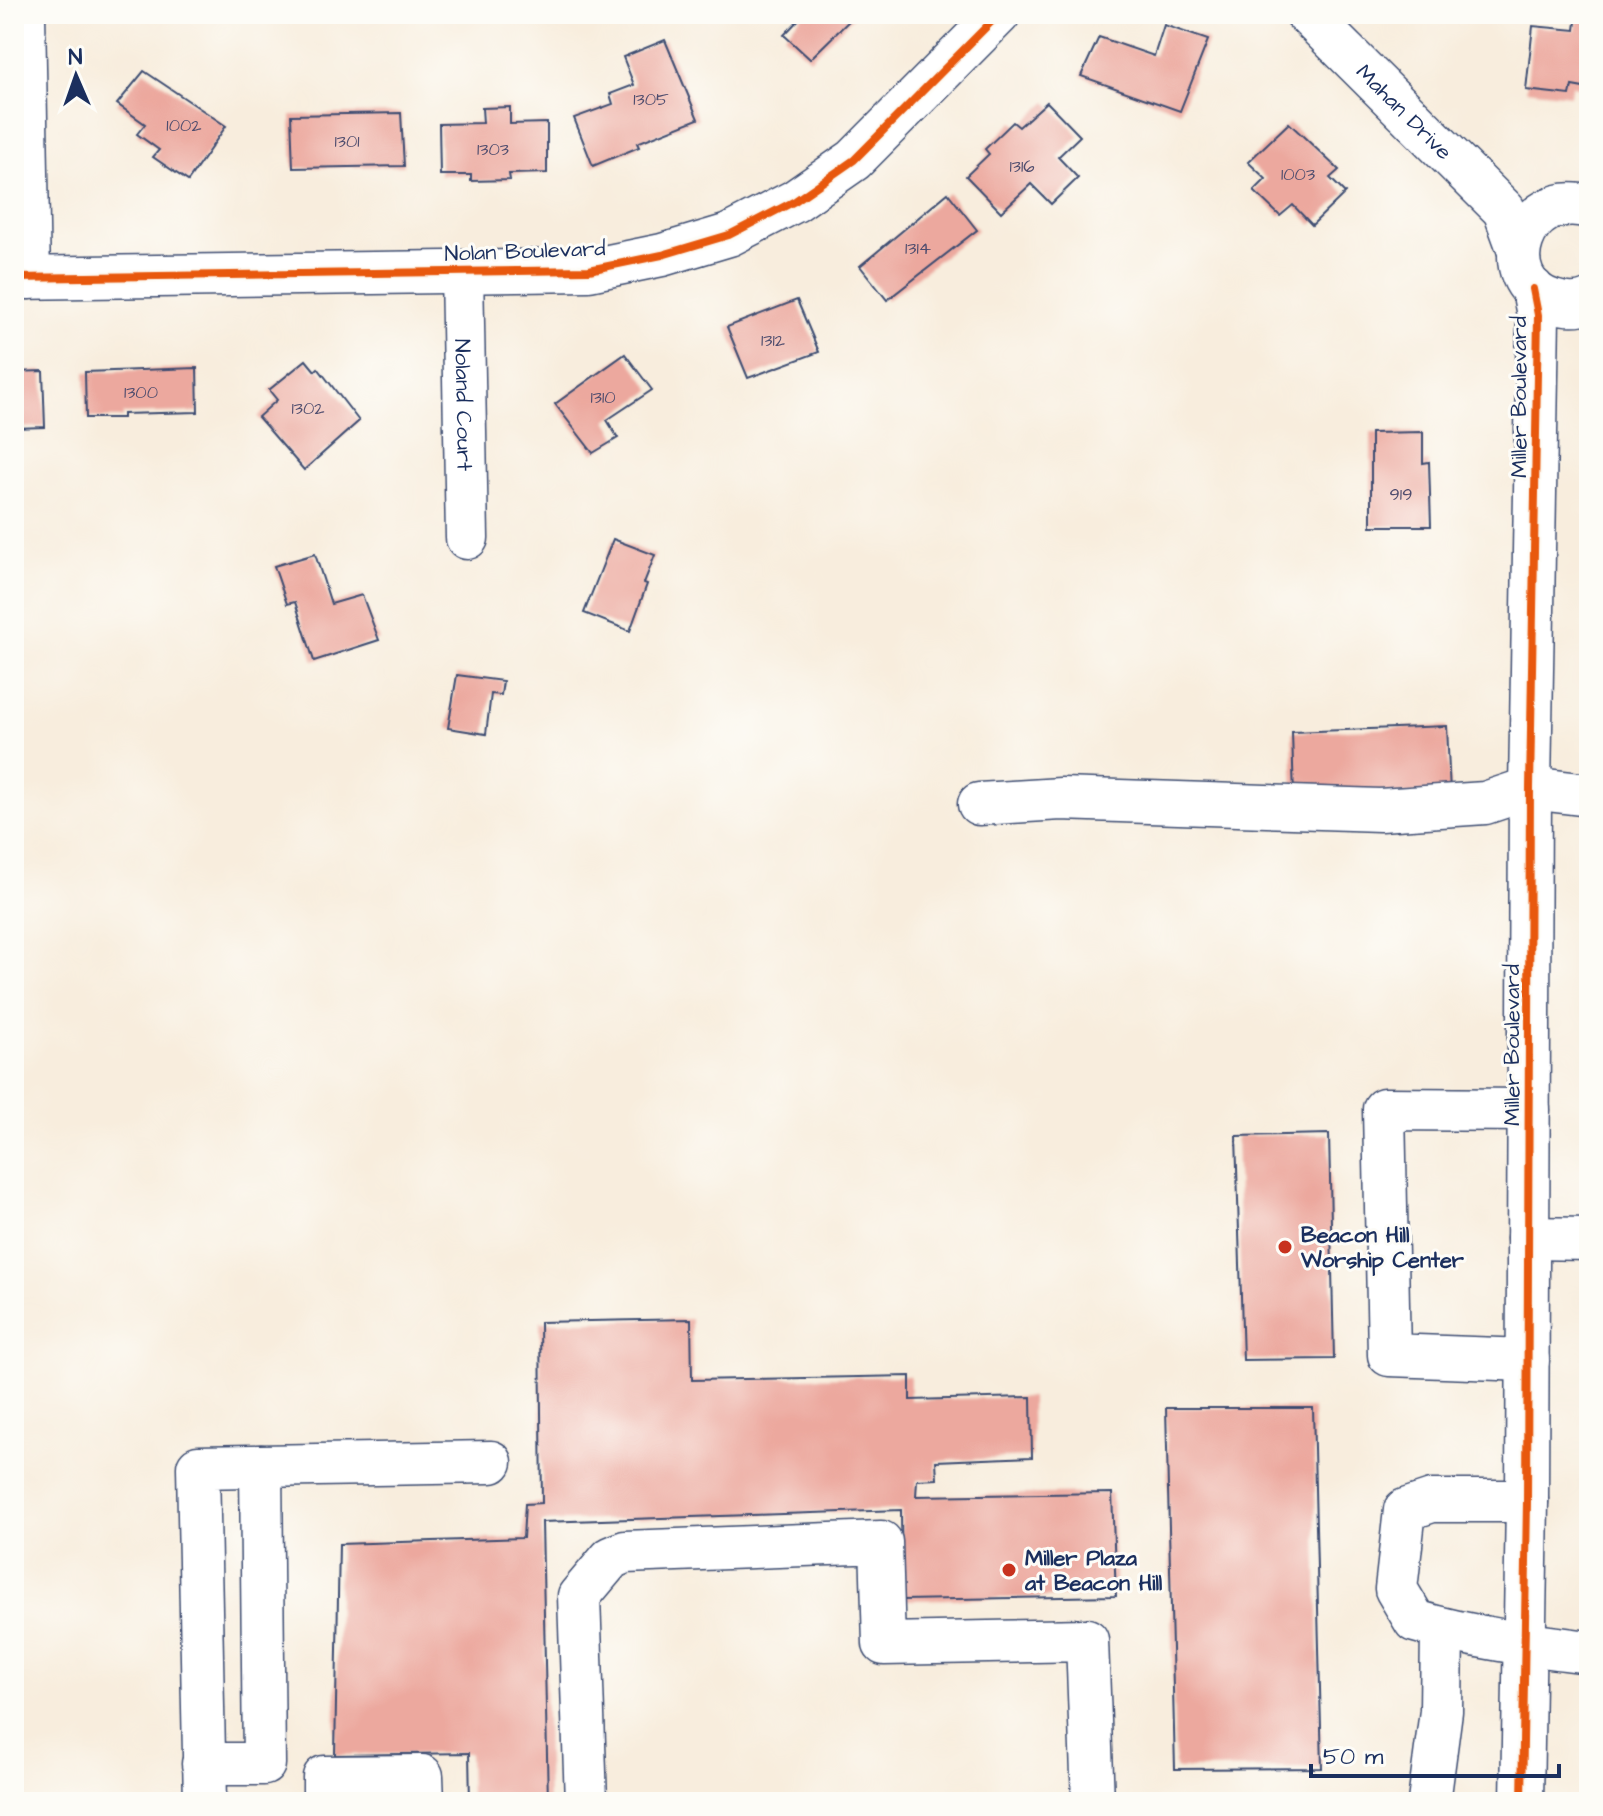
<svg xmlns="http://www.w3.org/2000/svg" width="1603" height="1816" viewBox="0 0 1603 1816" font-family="'Architects Daughter',sans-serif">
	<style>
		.building { fill: #eca89e }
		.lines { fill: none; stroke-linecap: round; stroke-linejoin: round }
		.minor-casing { stroke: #3c4c71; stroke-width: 45 }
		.minor { stroke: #fff; stroke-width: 42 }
		.cycleway-casing { stroke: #fdfcf7; stroke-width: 13 }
		.cycleway { stroke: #e8590c; stroke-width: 8 }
		.poi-dot { fill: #c8321e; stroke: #fdfcf7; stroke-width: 3 }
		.labels { text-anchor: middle; stroke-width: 6; stroke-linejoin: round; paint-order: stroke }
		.number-label { font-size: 18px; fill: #4f4d6e }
		.street-label { font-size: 22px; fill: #1b2f5e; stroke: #fdfcf7 }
		.poi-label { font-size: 22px; font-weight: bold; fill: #1b2f5e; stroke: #fdfcf7; text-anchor: start }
	</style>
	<rect width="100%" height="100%" fill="#fdfcf7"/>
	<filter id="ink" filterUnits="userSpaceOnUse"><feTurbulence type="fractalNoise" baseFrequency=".0125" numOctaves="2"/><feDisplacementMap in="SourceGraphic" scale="16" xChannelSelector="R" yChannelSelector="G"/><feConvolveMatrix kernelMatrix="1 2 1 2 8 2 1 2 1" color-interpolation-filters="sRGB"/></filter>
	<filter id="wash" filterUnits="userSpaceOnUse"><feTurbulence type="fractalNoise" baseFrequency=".006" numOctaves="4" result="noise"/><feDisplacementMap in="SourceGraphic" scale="32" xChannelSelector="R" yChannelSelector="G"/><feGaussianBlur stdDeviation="1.8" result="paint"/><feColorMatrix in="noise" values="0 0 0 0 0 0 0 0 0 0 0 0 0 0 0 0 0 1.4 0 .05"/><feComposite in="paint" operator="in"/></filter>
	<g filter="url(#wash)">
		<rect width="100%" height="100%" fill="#f8eddd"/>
		<g id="blocks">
			<g class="building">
				<polygon points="804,14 856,14 810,59 784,35"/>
				<polygon points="1577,14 1589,14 1589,89 1572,86 1570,95 1526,90 1533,26 1575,30"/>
				<polygon points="1164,25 1208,40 1180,111 1081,76 1099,37 1154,56"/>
				<polygon points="665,40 698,119 637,143 639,147 593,166 574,118 613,104 610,94 634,85 623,57"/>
				<polygon points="144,71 226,126 188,181 153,157 159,150 137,134 145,124 117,104"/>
				<polygon points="1047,102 1080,136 1058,157 1078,178 1051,204 1031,184 1001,212 966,176 989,154 985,149 1013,122 1019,127"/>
				<polygon points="510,107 510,124 547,123 547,173 509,174 510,180 471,181 471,175 440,175 439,124 483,123 482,108"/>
				<polygon points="401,113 404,166 293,168 291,115"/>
				<polygon points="1289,123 1339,170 1330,178 1345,193 1312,225 1293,205 1280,216 1254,191 1266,179 1248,162"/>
				<polygon points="948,193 977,230 887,300 860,266"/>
				<polygon points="797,300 819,352 748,378 727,327"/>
				<polygon points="625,354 652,390 607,420 618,438 593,453 555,404"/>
				<polygon points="306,360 315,371 318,368 359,421 304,470 258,417 277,400 269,390"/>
				<polygon points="197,368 198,412 123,414 123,418 86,418 85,372"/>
				<polygon points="43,371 45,427 14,428 14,372"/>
				<polygon points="1423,432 1423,463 1429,462 1431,526 1371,526 1371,433"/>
				<polygon points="613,539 655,555 644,583 647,584 630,631 584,613"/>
				<polygon points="315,554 331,604 362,595 379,640 314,661 295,602 287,604 274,566"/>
				<polygon points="457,675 503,681 501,695 491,694 486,734 448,728"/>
				<polygon points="1447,726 1450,793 1294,797 1292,732"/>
				<polygon points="1329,1134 1334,1359 1243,1360 1236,1136"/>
				<polygon points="691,1319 692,1380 910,1376 910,1400 1031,1397 1032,1457 936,1461 937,1479 917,1480 916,1496 1112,1493 1116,1596 902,1600 901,1510 542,1522 548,1802 470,1802 469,1753 335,1755 339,1544 523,1538 525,1504 542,1503 540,1322"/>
				<polygon points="1166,1408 1313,1408 1322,1768 1175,1769"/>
			</g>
		</g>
	</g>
	<g filter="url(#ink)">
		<use href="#blocks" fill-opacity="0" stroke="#3c4c71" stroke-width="2"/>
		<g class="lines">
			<defs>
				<g id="minor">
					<polyline points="24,14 29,278"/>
					<path id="s1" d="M 1307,14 L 1504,210 L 1519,251"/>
					<path d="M 1589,207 C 1521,188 1491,282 1553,301 C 1565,305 1577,306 1589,301"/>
					<path id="s2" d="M 462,271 L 467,538"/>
					<polyline points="14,278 589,270 662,255 729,235 795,201 854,160 999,14"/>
					<polyline points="979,804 1061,799 1380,810 1485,803 1530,788 1589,795"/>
					<polyline points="1528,1238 1589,1239"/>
					<polyline points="1528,1360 1389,1355 1384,1109 1529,1110"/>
					<path d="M 1527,1501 L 1432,1501 L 1405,1510 L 1396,1589 L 1415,1621 C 1472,1638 1531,1645 1589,1652"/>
					<polyline points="203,1764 264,1764 261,1466"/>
					<polyline points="205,1802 198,1467 491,1462"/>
					<polyline points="324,1802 324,1777 422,1776 423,1802"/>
					<polyline points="586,1802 579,1596 611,1558 625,1552 881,1542 884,1644 1087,1640 1093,1802"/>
					<polyline points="1429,1802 1441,1711 1442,1629"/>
					<polyline points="1522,1802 1527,1501 1530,788 1538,315 1533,289"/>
				</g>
			</defs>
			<use href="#minor" class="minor-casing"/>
			<use href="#minor" class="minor"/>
			<defs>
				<g id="cycleway">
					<polyline points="14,278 589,270 662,255 729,235 795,201 854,160 999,14"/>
					<polyline points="1522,1802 1527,1501 1530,788 1538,315 1533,289"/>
				</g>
			</defs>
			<use href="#cycleway" class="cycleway-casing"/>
			<use href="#cycleway" class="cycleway"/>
		</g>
	</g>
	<g class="poi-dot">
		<circle cx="1285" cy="1247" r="8"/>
		<circle cx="1009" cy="1570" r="8"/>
	</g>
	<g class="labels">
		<g class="number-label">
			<text x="651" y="105">1305</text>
			<text x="184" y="131">1002</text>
			<text x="347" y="147">1301</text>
			<text x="493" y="155">1303</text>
			<text x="1022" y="172">1316</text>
			<text x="1298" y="180">1003</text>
			<text x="918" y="254">1314</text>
			<text x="773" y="346">1312</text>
			<text x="141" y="398">1300</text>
			<text x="603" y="403">1310</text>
			<text x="308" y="414">1302</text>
			<text x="1401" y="500">919</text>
		</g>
		<g class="street-label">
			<text dy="8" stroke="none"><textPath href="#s1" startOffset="138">Mahan Drive</textPath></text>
			<text transform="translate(525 250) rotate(-2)" y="8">Nolan Boulevard</text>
			<text transform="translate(1518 397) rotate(-90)" y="8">Miller Boulevard</text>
			<text dy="8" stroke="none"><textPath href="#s2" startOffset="134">Noland Court</textPath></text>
			<text transform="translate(1511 1045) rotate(-90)" y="8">Miller Boulevard</text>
		</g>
		<g class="poi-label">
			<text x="1301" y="1242">Beacon Hill<tspan x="1301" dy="25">Worship Center</tspan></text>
			<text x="1025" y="1565">Miller Plaza<tspan x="1025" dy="25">at Beacon Hill</tspan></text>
		</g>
	</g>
	<rect width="1603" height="1816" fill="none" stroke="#fdfcf7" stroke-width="48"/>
	<g transform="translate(76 76) rotate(358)" stroke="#fdfcf7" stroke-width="6" paint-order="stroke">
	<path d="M0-6L14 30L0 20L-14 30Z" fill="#1b2f5e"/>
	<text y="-12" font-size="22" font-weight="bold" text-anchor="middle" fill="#1b2f5e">N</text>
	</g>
	<path d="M1311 1764v12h248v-12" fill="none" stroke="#1b2f5e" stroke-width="4"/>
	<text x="1323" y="1764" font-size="24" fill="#1b2f5e" stroke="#fdfcf7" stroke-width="6" paint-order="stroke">50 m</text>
</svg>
